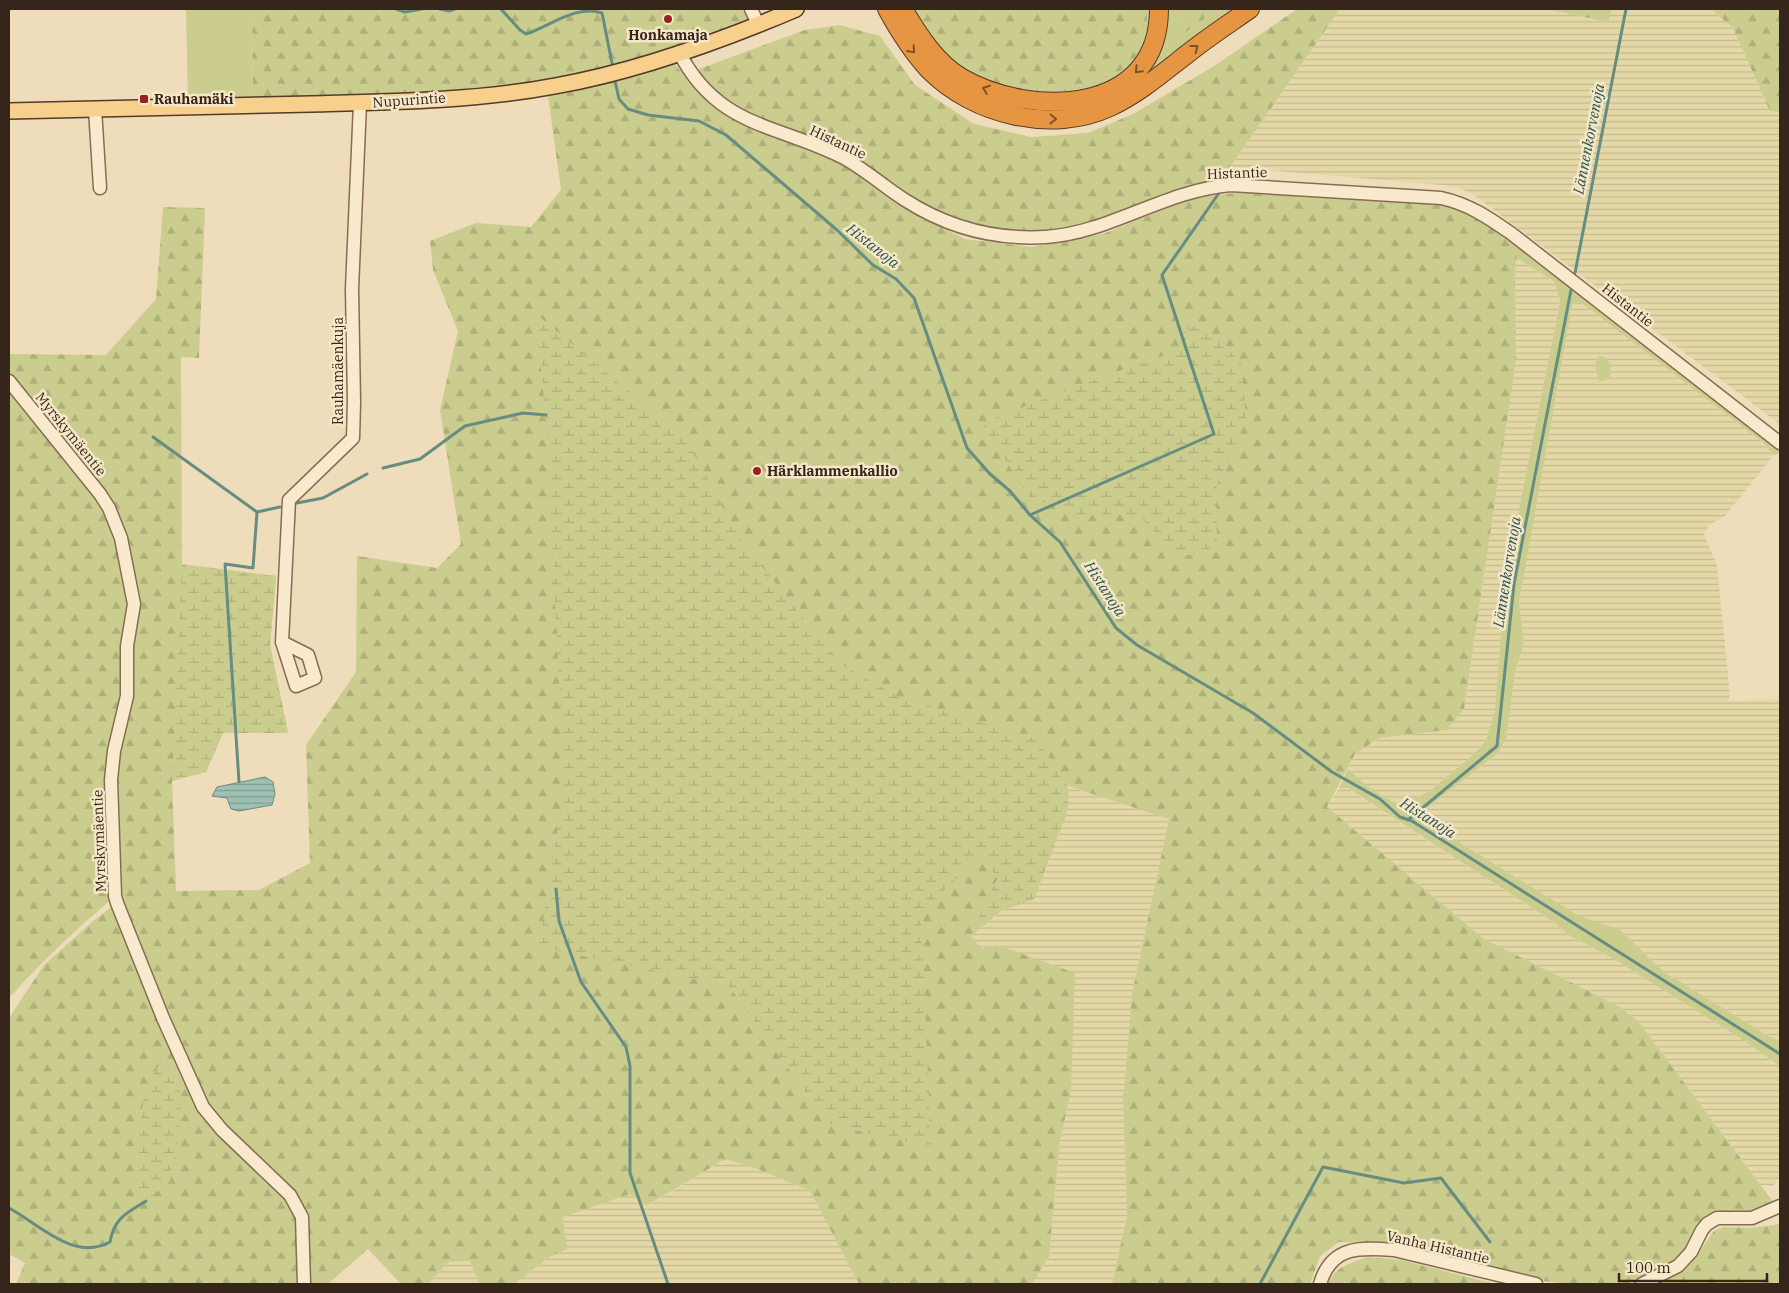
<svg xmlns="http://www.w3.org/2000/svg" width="1789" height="1293" viewBox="0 0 1789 1293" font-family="'IBM Plex Serif',serif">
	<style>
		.farmland { fill: url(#farmland-rules) }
		.grass { fill: #cacd8e }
		.forest { fill: url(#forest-firs) }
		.wetland { fill: url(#wetland-marsh) }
		.water { fill: url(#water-rules); stroke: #668d81 }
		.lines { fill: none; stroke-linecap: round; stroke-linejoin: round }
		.stream { stroke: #668d81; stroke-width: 3 }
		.minor-casing { stroke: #876c54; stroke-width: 15 }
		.major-casing { stroke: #533a29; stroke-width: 18 }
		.highway-casing { stroke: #533a29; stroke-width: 20 }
		.minor { stroke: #faeacd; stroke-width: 12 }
		.major { stroke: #f7d08e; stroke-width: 15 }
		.highway { stroke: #e69543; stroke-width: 18 }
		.oneway { stroke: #7c522a }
		.poi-dot { fill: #982129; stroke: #f7e7c9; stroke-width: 2 }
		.labels { text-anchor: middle; stroke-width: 5; stroke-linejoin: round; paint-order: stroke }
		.poi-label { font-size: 14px; font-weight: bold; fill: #35251a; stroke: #f7e7c9; text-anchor: start }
		.street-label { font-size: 14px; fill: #35251a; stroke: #f7e7c9 }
		.water-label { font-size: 15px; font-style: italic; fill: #285550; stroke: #f7e7c9 }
	</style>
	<defs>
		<pattern id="farmland-rules" width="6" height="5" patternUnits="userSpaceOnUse" patternTransform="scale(1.25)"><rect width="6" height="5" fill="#e5d8a7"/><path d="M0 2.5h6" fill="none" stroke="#c5b98f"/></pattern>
		<pattern id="forest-firs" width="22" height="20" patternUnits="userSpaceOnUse" patternTransform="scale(1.25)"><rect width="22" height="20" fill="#cacd8e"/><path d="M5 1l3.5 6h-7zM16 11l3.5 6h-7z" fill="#aeb07a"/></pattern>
		<pattern id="wetland-marsh" width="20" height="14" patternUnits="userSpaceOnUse" patternTransform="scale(1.25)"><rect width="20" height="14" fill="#cacd8e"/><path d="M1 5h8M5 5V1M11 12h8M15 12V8" fill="none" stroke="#aeb07a"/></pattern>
		<pattern id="water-rules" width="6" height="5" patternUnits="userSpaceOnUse" patternTransform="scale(1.25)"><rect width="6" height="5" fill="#9fc0b4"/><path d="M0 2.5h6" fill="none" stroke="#829c92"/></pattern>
	</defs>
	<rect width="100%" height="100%" fill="#efdcba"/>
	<g class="farmland">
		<polygon points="1340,9 1547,9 1608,22 1612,9 1711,9 1733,28 1770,111 1780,112 1780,424 1474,195 1454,186 1230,167"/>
		<polygon points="1517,258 1555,282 1560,302 1505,580 1495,711 1486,740 1474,754 1431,790 1406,803 1393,802 1367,786 1348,769 1355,754 1379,738 1447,730 1464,709 1516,360 1515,266"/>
		<polygon points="1577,302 1583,304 1765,444 1774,455 1725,516 1709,525 1704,534 1717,566 1730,695 1728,701 1780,699 1780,1041 1770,1037 1664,972 1627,937 1612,927 1602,926 1577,915 1417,816 1498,753 1506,739 1515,672 1524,643 1519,602 1532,519 1569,315 1572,305"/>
		<polygon points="1067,786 1169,819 1132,994 1123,1101 1127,1215 1112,1284 1032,1284 1049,1256 1060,1141 1071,1091 982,949 971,936 1001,911 1034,899 1068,809"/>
		<polygon points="1339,788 1347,788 1555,923 1567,934 1614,959 1740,1038 1780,1066 1780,1176 1773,1186 1761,1185 1639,1022 1620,1007 1484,939 1327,807"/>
		<polygon points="725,1159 758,1169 810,1191 859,1284 514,1284 551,1256 567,1249 563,1217 630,1194 647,1206"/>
		<polygon points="470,1261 479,1284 428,1284 449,1262"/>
	</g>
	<g class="grass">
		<polygon points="186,9 252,9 253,99 188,99"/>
		<path d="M 909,9 L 917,9 C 921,19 927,26 934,35 C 959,66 971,72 1008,85 L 1148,9 L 1155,9 L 1154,26 L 1124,78 L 1066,99 L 1002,92 L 953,65 Z"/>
		<polygon points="1165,9 1181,9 1180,36 1218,9 1243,9 1124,95 1054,114 996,107 910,29 1003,102 1121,91"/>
		<polygon points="1514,241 1780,448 1780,453 1774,455 1765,444 1583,304 1577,302 1572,305 1519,602 1524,643 1515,672 1506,739 1498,753 1417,816 1577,915 1620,930 1664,972 1770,1037 1780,1041 1780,1066 1740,1038 1614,959 1567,934 1555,923 1348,788 1339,788 1348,769 1367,786 1393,802 1406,803 1431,790 1474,754 1486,740 1495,711 1505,580 1560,302 1555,282 1517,258"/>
		<polygon points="1599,356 1607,358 1611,367 1610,379 1599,382 1595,365"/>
	</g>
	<g class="forest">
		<path d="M 252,9 L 745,9 L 750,20 C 698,39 645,60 591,71 C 480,95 366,94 253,99 Z"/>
		<path d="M 917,9 L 1148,9 L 1148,10 C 1146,26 1145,44 1135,58 C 1127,70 1109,76 1097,81 C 1080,88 1059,94 1041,93 C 990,88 937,58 917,9 Z"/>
		<polygon points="1181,9 1218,9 1179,37"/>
		<path d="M 1297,9 L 1340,9 L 1230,167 L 1228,179 C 1166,187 1110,225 1048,231 C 1014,234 977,228 946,217 L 748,113 L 718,92 L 696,70 L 805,30 L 839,25 L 880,36 L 915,85 L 974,124 L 1031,137 L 1088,133 L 1133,114 L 1216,65 Z"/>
		<polygon points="1547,9 1612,9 1608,22"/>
		<polygon points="1711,9 1780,9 1780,112 1770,111 1733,28"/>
		<path d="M 674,63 L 710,105 L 771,137 L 837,159 L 902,207 L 965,239 L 1032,247 L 1103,234 L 1191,198 L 1261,190 L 1447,203 L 1481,217 L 1514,241 L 1517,258 L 1515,266 L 1516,360 L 1464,709 L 1447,730 L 1379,738 L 1355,754 L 1327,807 L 1484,939 L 1620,1007 L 1639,1022 L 1774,1203 L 1752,1212 L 1714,1214 L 1696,1224 L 1686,1253 L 1658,1274 L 1624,1284 L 1569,1284 L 1518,1278 L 1391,1245 L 1339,1242 L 1320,1256 L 1310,1284 L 1112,1284 L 1127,1215 L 1123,1101 L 1132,994 L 1169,819 L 1068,786 L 1068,809 L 1034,899 L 1001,911 L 971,936 L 982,949 L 997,945 L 1075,973 L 1071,1091 L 1060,1141 L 1049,1256 L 1032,1284 L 859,1284 L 810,1191 L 758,1169 L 725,1159 L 646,1206 L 630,1194 L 563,1217 L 567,1249 L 551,1256 L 514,1284 L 479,1284 L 470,1261 L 449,1262 L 428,1284 L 401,1284 L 368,1249 L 328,1284 L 16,1284 L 25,1263 L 9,1254 L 9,1018 L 44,965 L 93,921 L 117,903 L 115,896 C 78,928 43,960 10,997 L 9,995 L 9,354 L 106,355 L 156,299 L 163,207 L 205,208 L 199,358 L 181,357 L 182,564 L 276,576 L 270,645 L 288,733 L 223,733 L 206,772 L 172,781 L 176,891 L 259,890 L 310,863 L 306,745 L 356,672 L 357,556 L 437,568 L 461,544 L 440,410 L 458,331 L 433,270 L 430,241 L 476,223 L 531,227 L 561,190 L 548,96 Z"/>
		<polygon points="1780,1224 1780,1284 1658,1284 1692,1262 1714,1231 1723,1227 1752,1228"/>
		<path d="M 1368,1257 L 1401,1260 L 1495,1284 L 1328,1284 C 1334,1267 1352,1262 1368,1257 Z"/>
	</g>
	<g class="wetland">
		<polygon points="536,314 685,438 741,540 839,663 897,696 1038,740 1067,786 1068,809 1034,899 1001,911 971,936 997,879 983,852 921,913 931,1147 828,1124 729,986 539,947 564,790 547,431"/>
		<polygon points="1201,324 1241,362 1246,420 1216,488 1217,545 1202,553 1175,557 1140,515 1078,515 1029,497 982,423 1101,377 1175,352 1187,329"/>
		<polygon points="182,565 276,576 270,645 288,733 223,733 206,772 172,780"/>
		<path d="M 159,1065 L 170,1066 C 191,1099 176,1146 170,1182 L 146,1201 L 139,1191 C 139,1158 136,1090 159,1065 Z"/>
	</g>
	<polygon class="water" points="265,777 273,782 275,794 272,805 239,811 231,809 227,798 212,796 217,787"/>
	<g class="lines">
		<g class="stream">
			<polyline points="396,9 405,12 422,9"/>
			<polyline points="440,9 449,11 455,9"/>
			<path d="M 501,9 L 520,30 L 526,34 C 549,27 576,4 602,13 L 612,63"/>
			<polyline points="615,81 619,99 628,109 648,115 699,121 726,135 837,230 873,265 896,279 914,298 967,448 990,474 1010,491 1030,515 1060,542 1116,628 1137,645 1253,713 1332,772 1380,799 1400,817 1412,821 1780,1054"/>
			<polyline points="1230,177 1234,170"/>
			<polyline points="1575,273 1626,9"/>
			<polyline points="153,437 257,512"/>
			<polyline points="383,468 420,459 465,426 523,413 546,415"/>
			<polyline points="297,503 323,498 367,474"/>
			<polyline points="1030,515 1214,434 1162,275 1219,193"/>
			<polyline points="239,782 225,564 253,568 257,512 280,507"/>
			<polyline points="1408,820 1497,746 1514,584 1571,290"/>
			<polyline points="556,889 559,921 581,982 626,1047 630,1066 630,1173 668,1284"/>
			<path d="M 9,1208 C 39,1224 74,1262 110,1242 C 114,1218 127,1213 146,1201"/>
			<polyline points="1260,1284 1323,1167 1404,1183 1441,1178 1490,1242"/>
		</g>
		<defs>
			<g id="minor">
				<polyline points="751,9 758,24"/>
				<path d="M 679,52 C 717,127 776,124 842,157 C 865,169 884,187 905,200 C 947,227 995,240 1046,237 C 1109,233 1166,190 1231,185 L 1441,198 C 1469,204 1489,218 1512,234 L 1780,443"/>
				<polyline points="95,109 100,188"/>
				<polyline points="9,381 100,494 109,508 121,538 134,604 127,646 127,696 114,751 111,780 115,896 117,903 163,1018 203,1107 222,1130 290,1195 302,1217 304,1284"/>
				<polyline points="282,642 308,655 315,678 296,686 282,642 289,500 353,438 354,402 352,289 360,103"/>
				<path d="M 1320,1284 C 1331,1246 1360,1247 1394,1250 L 1536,1284"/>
				<polyline points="1642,1284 1678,1266 1691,1252 1702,1230 1707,1224 1717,1218 1752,1218 1780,1206"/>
			</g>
			<path id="major" d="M 9,111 C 109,109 210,107 311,104 C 392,102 476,101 555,86 C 634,72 723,40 796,9"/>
			<g id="highway">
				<path d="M 887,9 C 899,31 912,52 930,71 C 974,115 1052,134 1110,107 C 1140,93 1165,71 1191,51 C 1210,36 1230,23 1250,9"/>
				<path d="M 903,9 C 918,34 936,63 962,78 C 1032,118 1159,115 1159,9"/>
			</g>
		</defs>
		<use href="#minor" class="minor-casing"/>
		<use href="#major" class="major-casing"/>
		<use href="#highway" class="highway-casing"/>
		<use href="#minor" class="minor"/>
		<use href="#major" class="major"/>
		<use href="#highway" class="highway"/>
	</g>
	<defs><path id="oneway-chevron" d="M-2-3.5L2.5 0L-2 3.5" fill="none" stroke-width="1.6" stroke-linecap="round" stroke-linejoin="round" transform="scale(1.25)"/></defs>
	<g class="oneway">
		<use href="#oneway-chevron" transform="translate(1195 48) rotate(-38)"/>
		<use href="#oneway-chevron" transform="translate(912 50) rotate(49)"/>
		<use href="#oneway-chevron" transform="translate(1138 70) rotate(134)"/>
		<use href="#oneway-chevron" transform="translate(986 89) rotate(-160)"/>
		<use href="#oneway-chevron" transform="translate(1053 119) rotate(1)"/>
	</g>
	<g class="poi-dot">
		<circle cx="668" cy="19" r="5"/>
		<rect x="139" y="94" width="10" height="10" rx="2.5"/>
		<circle cx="757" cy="471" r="5"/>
	</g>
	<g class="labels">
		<g class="poi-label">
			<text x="668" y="40" text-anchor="middle">Honkamaja</text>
			<text x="154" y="104">Rauhamäki</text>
			<text x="767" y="476">Härklammenkallio</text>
		</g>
		<g class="street-label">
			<text transform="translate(409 100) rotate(-4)" y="5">Nupurintie</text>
			<text transform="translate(838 142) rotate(25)" y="5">Histantie</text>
			<text transform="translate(1237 173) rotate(-2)" y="5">Histantie</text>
			<text transform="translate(1628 305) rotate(38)" y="5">Histantie</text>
			<text transform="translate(338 371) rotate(-90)" y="5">Rauhamäenkuja</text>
			<text transform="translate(71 434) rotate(51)" y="5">Myrskymäentie</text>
			<text transform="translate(99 841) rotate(-92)" y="5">Myrskymäentie</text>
			<text transform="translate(1438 1247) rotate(13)" y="5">Vanha Histantie</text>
		</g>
		<g class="water-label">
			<text transform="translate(1589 139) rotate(-79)" y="5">Lännenkorvenoja</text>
			<text transform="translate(873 246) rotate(38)" y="5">Histanoja</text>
			<text transform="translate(1507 572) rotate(-81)" y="5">Lännenkorvenoja</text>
			<text transform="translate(1105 589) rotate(57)" y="5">Histanoja</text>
			<text transform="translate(1428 818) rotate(32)" y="5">Histanoja</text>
		</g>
	</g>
	<rect width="1789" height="1293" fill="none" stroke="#35251a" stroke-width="20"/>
	<path d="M1619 1273v8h148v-8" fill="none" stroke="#35251a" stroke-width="2.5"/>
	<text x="1626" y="1273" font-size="15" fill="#35251a" stroke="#f7e7c9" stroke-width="4" paint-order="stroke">100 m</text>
</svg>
